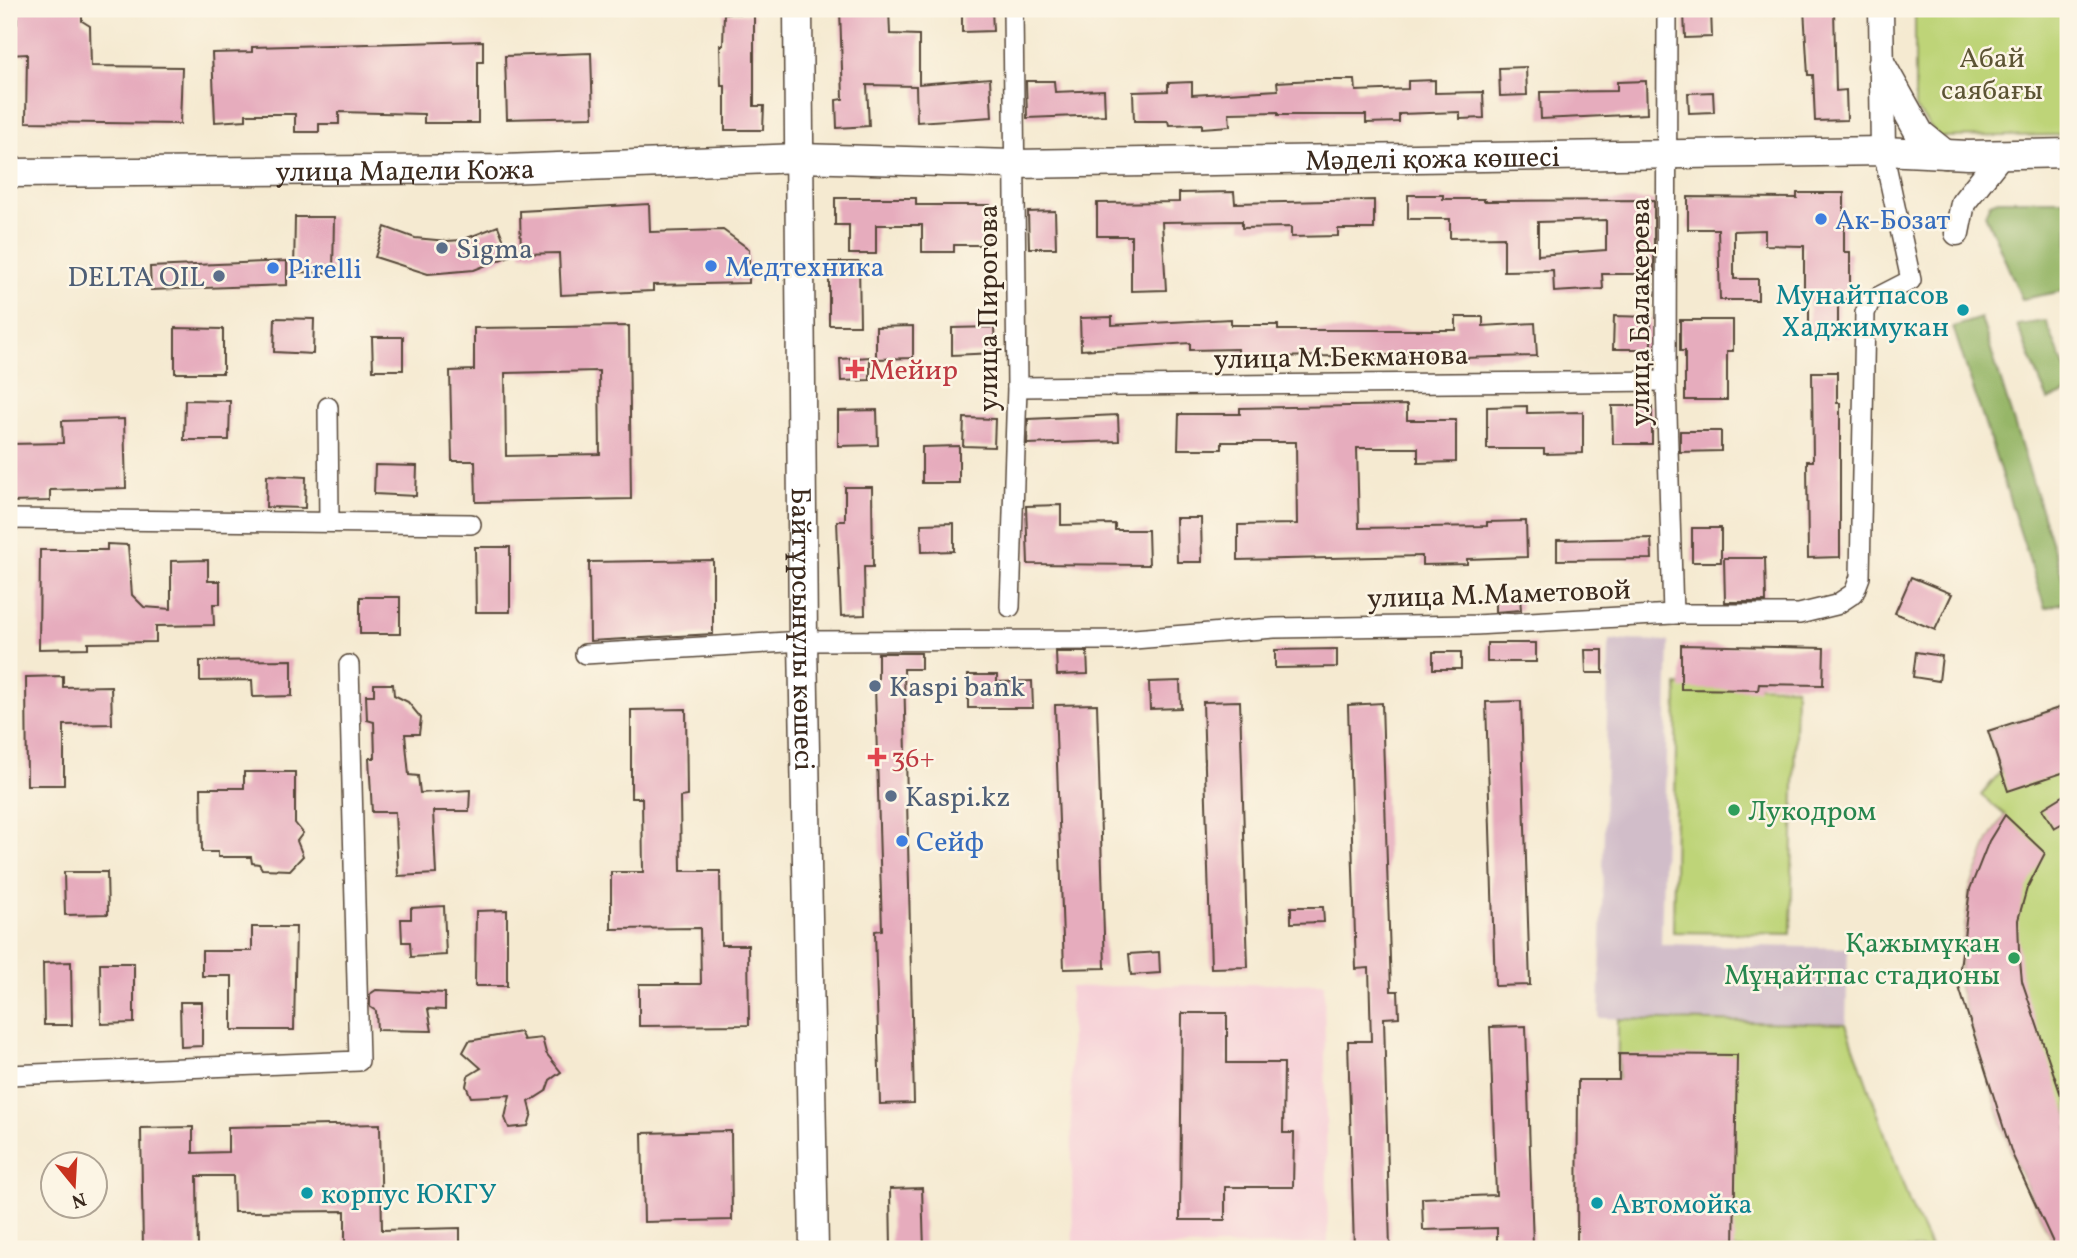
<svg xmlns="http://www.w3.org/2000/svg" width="2077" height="1258" viewBox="0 0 2077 1258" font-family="Vollkorn,serif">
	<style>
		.built { fill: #f6cfd7 }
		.industrial { fill: #d1bdc9 }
		.green { fill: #bed478; stroke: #7c7f4b; stroke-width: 2 }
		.forest { fill: #96b668; stroke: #687043; stroke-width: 2 }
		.building { fill: #e6acbd; fill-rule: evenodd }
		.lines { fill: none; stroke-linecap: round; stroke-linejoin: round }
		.minor-casing { stroke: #574739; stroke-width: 22 }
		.tertiary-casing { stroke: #574739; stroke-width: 27 }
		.secondary-casing { stroke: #574739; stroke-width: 31 }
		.minor { stroke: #fff; stroke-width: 19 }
		.tertiary { stroke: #fff; stroke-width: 24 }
		.secondary { stroke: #fff; stroke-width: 28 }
		.shop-dot { fill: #3f7fe0; stroke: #fcf5e5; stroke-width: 2.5 }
		.service-dot { fill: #5c6f8a; stroke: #fcf5e5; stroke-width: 2.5 }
		.culture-dot { fill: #0f9aa8; stroke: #fcf5e5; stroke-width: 2.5 }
		.health-dot { fill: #e0444e; stroke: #fcf5e5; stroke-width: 2.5 }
		.leisure-dot { fill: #2e9e5b; stroke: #fcf5e5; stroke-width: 2.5 }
		.labels { text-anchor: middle; stroke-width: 5; stroke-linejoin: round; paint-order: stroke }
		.park-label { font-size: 28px; fill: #5c5434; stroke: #fcf5e5 }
		.street-label { font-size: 28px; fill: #3b2a1e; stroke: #fcf5e5 }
		.shop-label { font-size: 28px; fill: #366cbe; stroke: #fcf5e5; text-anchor: start }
		.service-label { font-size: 28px; fill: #4e5e75; stroke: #fcf5e5; text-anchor: start }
		.culture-label { font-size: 28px; fill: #0d838f; stroke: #fcf5e5; text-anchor: start }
		.health-label { font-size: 28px; fill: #be3a42; stroke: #fcf5e5; text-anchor: start }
		.leisure-label { font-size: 28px; fill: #27864d; stroke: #fcf5e5; text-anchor: start }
	</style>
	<rect width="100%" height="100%" fill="#fcf5e5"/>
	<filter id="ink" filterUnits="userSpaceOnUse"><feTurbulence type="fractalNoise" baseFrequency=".0143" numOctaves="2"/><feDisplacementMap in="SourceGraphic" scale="14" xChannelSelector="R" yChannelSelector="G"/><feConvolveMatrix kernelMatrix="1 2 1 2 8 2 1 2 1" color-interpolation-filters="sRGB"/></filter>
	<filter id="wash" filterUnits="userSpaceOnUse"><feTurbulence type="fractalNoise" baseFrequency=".00686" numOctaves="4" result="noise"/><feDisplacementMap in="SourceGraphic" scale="28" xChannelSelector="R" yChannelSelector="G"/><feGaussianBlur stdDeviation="1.57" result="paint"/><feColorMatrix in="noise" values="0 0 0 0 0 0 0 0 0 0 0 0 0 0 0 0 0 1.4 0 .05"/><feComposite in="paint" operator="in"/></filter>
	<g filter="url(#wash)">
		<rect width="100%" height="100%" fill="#f5ead1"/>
		<polygon class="built" points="1324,983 1328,1244 1073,1249 1070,987"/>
		<polygon class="industrial" points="1609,640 1669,641 1661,944 1848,948 1846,1024 1599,1018"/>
		<g class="green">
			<polygon points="1915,9 2068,9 2068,135 1939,137 1915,108"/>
			<polygon points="1677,685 1796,687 1791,934 1673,932"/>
			<polygon points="2068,705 2068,1249 2056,1249 2012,1154 1958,984 1970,889 1989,841 2005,815 1981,795 2001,771 1988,731"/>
			<polygon points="1618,1019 1846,1024 1910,1204 1931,1249 1616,1249"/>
		</g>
		<g class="forest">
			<polygon points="1998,200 2068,200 2068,290 2022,299 1985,214 1990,203"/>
			<polygon points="1981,318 2068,595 2068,601 2045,608 1953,327"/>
			<polygon points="2046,321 2068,376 2068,392 2048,400 2017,325"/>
		</g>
		<g id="blocks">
			<g class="building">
				<polygon points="17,9 82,9 82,21 90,26 91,66 182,67 180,124 26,122 27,54 9,55 9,29 17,24"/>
				<polygon points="840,9 889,9 890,34 919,35 919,84 990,78 992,117 917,122 916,86 867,85 869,126 837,128 836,100 843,99"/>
				<polygon points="962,9 992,9 993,31 962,32"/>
				<polygon points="1804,9 1834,9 1836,91 1846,90 1847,120 1815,121 1813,75 1808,75"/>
				<polygon points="1711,10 1712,37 1685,38 1684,11"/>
				<polygon points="724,13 754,14 754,106 764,106 763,130 725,130 725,86 721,86 720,45 723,45"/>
				<polygon points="483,41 483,62 478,62 478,123 424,123 424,114 339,112 339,124 319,124 319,132 295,132 295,114 246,114 246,120 215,122 212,53 252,52 252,47"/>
				<polygon points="591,53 593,117 507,119 505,56"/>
				<polygon points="1526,67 1527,95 1500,96 1499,68"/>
				<polygon points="1314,80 1355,80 1356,91 1408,89 1408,81 1435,80 1435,93 1483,92 1484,118 1460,119 1460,112 1399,114 1399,122 1366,123 1366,115 1278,115 1278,112 1229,113 1230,126 1202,128 1202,124 1169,125 1168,121 1134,121 1133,92 1168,91 1168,83 1192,82 1192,95 1278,90 1277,82"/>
				<polygon points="1026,81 1054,81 1055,92 1104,90 1105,115 1027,118"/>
				<polygon points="1646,81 1647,114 1541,119 1540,92 1617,91 1617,82"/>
				<polygon points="1713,92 1714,112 1689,113 1688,93"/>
				<polygon points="1234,192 1235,203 1374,200 1374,229 1338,229 1338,236 1291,237 1291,227 1242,228 1242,221 1162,222 1166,290 1131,291 1131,236 1097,236 1097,203 1179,202 1179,193"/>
				<polygon points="1797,193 1844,193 1844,252 1850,252 1850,299 1838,299 1838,337 1809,337 1809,299 1804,299 1804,246 1765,245 1765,230 1734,231 1734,279 1758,279 1758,300 1720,300 1718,229 1688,229 1688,197 1797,198"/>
				<path d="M 1408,195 L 1443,195 L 1443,199 L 1484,199 L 1484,201 L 1654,200 L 1654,274 L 1602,274 L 1603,289 L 1554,292 L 1553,270 L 1504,271 L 1504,237 L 1450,238 L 1450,219 L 1408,219 ZM 1606,220 L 1606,250 L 1538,255 L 1538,222 Z"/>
				<polygon points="835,198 916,198 916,205 990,205 989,245 954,245 954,252 922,252 922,225 876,225 876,254 849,254 849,225 835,225"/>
				<polygon points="649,204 650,232 723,230 749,249 749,283 653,285 653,291 561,295 559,253 521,254 520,211"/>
				<polygon points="1055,211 1056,248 1029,248 1028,212"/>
				<polygon points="295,217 334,217 333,273 294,272"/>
				<polygon points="498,226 510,256 474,270 428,274 375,257 385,227 415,238 447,241 462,240"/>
				<polygon points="287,261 287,285 151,290 150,267"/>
				<polygon points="829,262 859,262 860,325 829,325"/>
				<polygon points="1614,316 1651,317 1651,349 1613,349"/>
				<polygon points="1112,317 1112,325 1231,319 1231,325 1278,325 1278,330 1456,330 1456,317 1483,317 1483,326 1535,323 1537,356 1461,358 1379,355 1379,359 1356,359 1356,356 1238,357 1238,349 1190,350 1190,343 1081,350 1080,318"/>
				<polygon points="275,318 314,319 313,354 274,352"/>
				<polygon points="1680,320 1733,320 1733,351 1727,351 1727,400 1685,400 1685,351 1680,351"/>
				<path d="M 629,326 L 631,499 L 476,502 L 475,461 L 452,461 L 450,371 L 474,370 L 474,328 ZM 599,371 L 600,454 L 506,456 L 505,373 Z"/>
				<polygon points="913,326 913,358 876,359 876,327"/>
				<polygon points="994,327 995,353 952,355 952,328"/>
				<polygon points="175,328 223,329 223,373 175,373"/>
				<polygon points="372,337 403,337 403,370 373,370"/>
				<polygon points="870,357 870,380 841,381 840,359"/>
				<polygon points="1812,372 1837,372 1837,403 1840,403 1840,557 1808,558 1807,461 1813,461"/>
				<polygon points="185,400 230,401 229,440 184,440"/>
				<polygon points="1407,405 1407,420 1456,420 1456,462 1418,463 1418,448 1357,448 1359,528 1487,526 1487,522 1526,521 1527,557 1467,559 1467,564 1422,565 1422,556 1238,560 1238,525 1297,524 1296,442 1222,442 1222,449 1178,449 1179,414 1240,414 1240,408"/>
				<polygon points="1527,406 1527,413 1583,412 1583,453 1544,454 1544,449 1487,449 1487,407"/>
				<polygon points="1612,406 1652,406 1652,444 1613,444"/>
				<polygon points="877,410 878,445 838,446 838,411"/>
				<polygon points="1118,415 1119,441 1027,444 1028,419"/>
				<polygon points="964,418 995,419 994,447 963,446"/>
				<polygon points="124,419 126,488 50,490 50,501 9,502 9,444 63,443 62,421"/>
				<polygon points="1680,431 1721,431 1721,451 1680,452"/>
				<polygon points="959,446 959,483 922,483 922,447"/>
				<polygon points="375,465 417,466 416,496 374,494"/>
				<polygon points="267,475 306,477 305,508 266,507"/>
				<polygon points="845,487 872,487 873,567 864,567 865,615 841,616 837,521 845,521"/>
				<polygon points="1061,505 1061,525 1115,524 1115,530 1148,530 1149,565 1028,564 1026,506"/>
				<polygon points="1176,518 1201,518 1202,562 1177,562"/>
				<polygon points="954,523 954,551 922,552 921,524"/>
				<rect x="1692" y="528" width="29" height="34"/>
				<polygon points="1651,538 1652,559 1557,560 1557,540"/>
				<polygon points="107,544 128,545 132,595 144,607 171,609 171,561 208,560 208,581 220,581 220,604 213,604 214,625 156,626 156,642 88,643 88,648 39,649 40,550 107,550"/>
				<polygon points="475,547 510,547 510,612 476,612"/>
				<polygon points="1724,558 1765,558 1766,602 1725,602"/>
				<polygon points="713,560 713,634 590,641 589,562"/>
				<polygon points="1911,577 1952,594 1935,630 1895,613"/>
				<rect x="360" y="597" width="40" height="37"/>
				<polygon points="1520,597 1521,610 1495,612 1495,598"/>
				<rect x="1487" y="643" width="49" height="19"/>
				<polygon points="1681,645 1824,648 1823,685 1759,684 1758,690 1681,689"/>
				<polygon points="1337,649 1337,667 1275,668 1275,650"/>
				<polygon points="1585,650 1603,650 1603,673 1586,673"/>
				<polygon points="1056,652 1087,652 1088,674 1057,675"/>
				<rect x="1433" y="652" width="28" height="17"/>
				<polygon points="1916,652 1942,656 1939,681 1913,677"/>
				<polygon points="878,653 921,653 921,669 904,669 914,1103 880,1104 875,931 882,930 875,686 878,686"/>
				<polygon points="292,660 292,696 253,697 252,680 200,681 200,661"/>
				<polygon points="968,675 997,675 997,682 1032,681 1033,708 968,708"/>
				<polygon points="63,676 63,687 111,686 112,724 64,725 64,785 27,785 26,677"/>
				<polygon points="1180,681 1181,708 1150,709 1149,682"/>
				<polygon points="374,684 393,684 394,695 408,702 421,718 419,734 405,734 409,775 418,776 420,793 470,790 469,811 433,811 436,874 398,876 395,812 372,812 369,758 375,758 374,722 367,720 366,695 374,695"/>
				<polygon points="1240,701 1248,967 1211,968 1203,702"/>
				<polygon points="1521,701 1530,985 1495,986 1486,702"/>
				<polygon points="1382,703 1391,991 1398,991 1399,1017 1384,1018 1390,1249 1354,1249 1348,1041 1371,1041 1369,968 1356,969 1348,705"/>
				<polygon points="1097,704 1105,968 1064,969 1055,705"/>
				<polygon points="2068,705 2068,771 2008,791 1988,731"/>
				<polygon points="686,709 687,796 680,797 681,871 720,871 721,945 748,945 749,1025 639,1026 639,984 701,984 700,928 611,929 611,872 643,872 642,798 631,798 631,710"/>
				<polygon points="244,772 295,772 295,823 303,833 297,841 303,856 290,870 262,869 259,864 252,863 251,857 218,857 218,852 202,852 201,788 244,788"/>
				<polygon points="2068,793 2068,820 2054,828 2042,809"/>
				<polygon points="2005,815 2045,853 2027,888 2018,920 2019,950 2022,981 2068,1116 2068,1249 2056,1249 2012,1154 1958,984 1970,889 1989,841"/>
				<polygon points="64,872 107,872 108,914 65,915"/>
				<polygon points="444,906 446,955 411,957 410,942 402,942 401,919 411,919 411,908"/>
				<polygon points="1291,907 1323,907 1324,922 1291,923"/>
				<polygon points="507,910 507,986 475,986 476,911"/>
				<polygon points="252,927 296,927 294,1030 232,1030 232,976 202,976 202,951 252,951"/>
				<polygon points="1159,952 1160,973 1131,975 1129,954"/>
				<polygon points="71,962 72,1025 44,1025 43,963"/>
				<polygon points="100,963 134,963 134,1023 101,1024"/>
				<polygon points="376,990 445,993 445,1010 428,1009 432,1031 377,1030 376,1011 370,1007 370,994"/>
				<polygon points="180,1002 202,1002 202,1046 181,1047"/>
				<polygon points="1182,1013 1227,1013 1227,1063 1284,1063 1283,1133 1294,1133 1293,1187 1225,1187 1225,1220 1180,1220"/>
				<polygon points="1526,1026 1533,1247 1497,1248 1497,1228 1423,1230 1422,1198 1496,1195 1490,1027"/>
				<polygon points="520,1032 524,1040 542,1038 546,1053 561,1072 550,1080 546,1091 529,1102 532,1113 528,1126 509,1128 505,1118 510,1095 471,1097 466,1086 468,1076 481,1068 463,1052 469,1041"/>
				<polygon points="1619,1054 1737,1055 1734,1249 1577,1249 1578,1080 1619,1080"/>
				<polygon points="380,1124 382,1230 460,1228 460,1249 345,1249 345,1211 234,1212 233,1176 197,1176 198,1249 143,1249 141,1128 193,1127 193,1153 228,1152 228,1127"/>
				<polygon points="731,1131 732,1220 644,1222 642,1133"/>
				<polygon points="922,1188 924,1249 891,1249 890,1189"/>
			</g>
		</g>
	</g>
	<g filter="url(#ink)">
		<use href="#blocks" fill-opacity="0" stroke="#574739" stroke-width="2"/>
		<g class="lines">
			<defs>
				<g id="minor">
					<polyline points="1667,9 1666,381 1673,614"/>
					<polyline points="1017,387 1666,381"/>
					<polyline points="328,407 329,522"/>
					<polyline points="9,519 471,524"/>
					<polyline points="1010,607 1017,387 1013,9"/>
					<polyline points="585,654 803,641 1121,640 1274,628 1475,625 1673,614 1799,614 1836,605 1854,593 1860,577 1865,313 1870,301 1911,280 1883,151"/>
					<polyline points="9,1075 359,1061 349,665"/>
				</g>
				<g id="tertiary">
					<polyline points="1881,9 1883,151"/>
					<polyline points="1957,233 1963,203 2001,155"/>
				</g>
				<g id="secondary">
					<path id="s1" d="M 798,9 L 803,641 L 814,1249"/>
					<polyline points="1882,66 1920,134 1945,154"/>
					<path id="s2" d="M 9,173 L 504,169 L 799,158 L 1013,164 L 1883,151 L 1968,155 L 2068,153"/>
				</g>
			</defs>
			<use href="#minor" class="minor-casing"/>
			<use href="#tertiary" class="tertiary-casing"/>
			<use href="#secondary" class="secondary-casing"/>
			<use href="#minor" class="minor"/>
			<use href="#tertiary" class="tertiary"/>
			<use href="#secondary" class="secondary"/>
		</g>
	</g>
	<g class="shop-dot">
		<circle cx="1821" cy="219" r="7"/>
		<circle cx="711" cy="266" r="7"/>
		<circle cx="273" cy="268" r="7"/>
		<circle cx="902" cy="841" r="7"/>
	</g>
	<g class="service-dot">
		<circle cx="442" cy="248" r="7"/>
		<circle cx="219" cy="276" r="7"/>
		<circle cx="875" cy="686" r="7"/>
		<circle cx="891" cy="796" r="7"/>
	</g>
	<g class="culture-dot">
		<circle cx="1963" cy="310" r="7"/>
		<circle cx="307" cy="1193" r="7"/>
		<circle cx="1597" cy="1203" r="7"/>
	</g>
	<g class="health-dot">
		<path d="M851.5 358.5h7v7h7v7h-7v7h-7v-7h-7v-7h7z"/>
		<path d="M873.5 746.5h7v7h7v7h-7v7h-7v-7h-7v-7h7z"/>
	</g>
	<g class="leisure-dot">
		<circle cx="1734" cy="810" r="7"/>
		<circle cx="2014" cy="958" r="7"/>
	</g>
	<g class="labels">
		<g class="park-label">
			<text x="1992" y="67">Абай<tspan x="1992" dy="32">саябағы</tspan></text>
		</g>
		<g class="street-label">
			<text dy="10" stroke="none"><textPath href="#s2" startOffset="1424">Мәделі қожа көшесі</textPath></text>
			<text dy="10" stroke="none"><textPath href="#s2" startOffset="396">улица Мадели Кожа</textPath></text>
			<text transform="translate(987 308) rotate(-90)" y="10">улица Пирогова</text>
			<text transform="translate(1639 312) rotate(-90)" y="10">улица Балакерева</text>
			<text transform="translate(1341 356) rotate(-1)" y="10">улица М.Бекманова</text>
			<text transform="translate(1499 593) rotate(-2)" y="10">улица М.Маметовой</text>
			<text dy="10" stroke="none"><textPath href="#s1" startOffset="620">Байтұрсынұлы көшесі</textPath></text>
		</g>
		<g class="shop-label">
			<text x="1835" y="229">Ак-Бозат</text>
			<text x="725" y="276">Медтехника</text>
			<text x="287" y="278">Pirelli</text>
			<text x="916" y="851">Сейф</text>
		</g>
		<g class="service-label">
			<text x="456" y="258">Sigma</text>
			<text x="205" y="286" text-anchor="end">DELTA OIL</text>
			<text x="889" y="696">Kaspi bank</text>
			<text x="905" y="806">Kaspi.kz</text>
		</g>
		<g class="culture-label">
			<text x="1949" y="304" text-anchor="end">Мунайтпасов<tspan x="1949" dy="32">Хаджимукан</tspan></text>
			<text x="321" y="1203">корпус ЮКГУ</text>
			<text x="1611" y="1213">Автомойка</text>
		</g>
		<g class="health-label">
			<text x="869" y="379">Мейир</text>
			<text x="891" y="767">36+</text>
		</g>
		<g class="leisure-label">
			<text x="1748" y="820">Лукодром</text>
			<text x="2000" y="952" text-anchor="end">Қажымұқан<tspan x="2000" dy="32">Мұңайтпас стадионы</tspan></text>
		</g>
	</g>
	<rect width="2077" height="1258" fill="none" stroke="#fcf5e5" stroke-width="35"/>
	<g transform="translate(74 1185) rotate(162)"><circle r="33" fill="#fcf5e5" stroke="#afa495" stroke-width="2"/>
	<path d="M0-5L12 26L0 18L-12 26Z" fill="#c8321e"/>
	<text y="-10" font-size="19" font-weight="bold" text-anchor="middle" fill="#3b2a1e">N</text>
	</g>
</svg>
